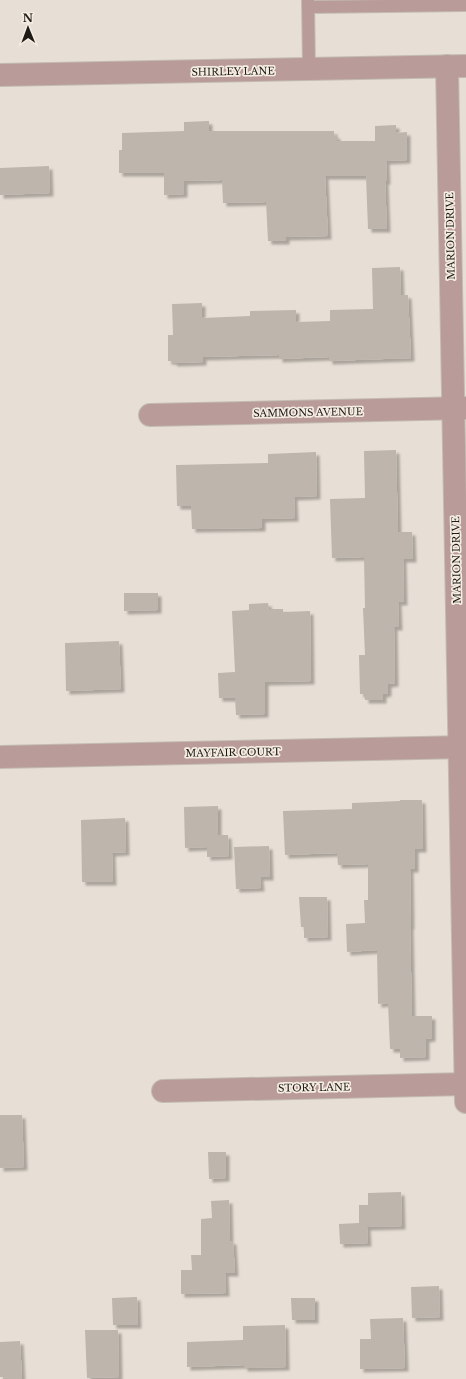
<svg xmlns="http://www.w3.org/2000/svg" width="466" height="1379" viewBox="0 0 466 1379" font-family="'Libre Baskerville',serif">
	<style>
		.building { fill: #beb5ac; filter: url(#shadow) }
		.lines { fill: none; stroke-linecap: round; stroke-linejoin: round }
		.service-casing { stroke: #c3bcb3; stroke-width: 14 }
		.minor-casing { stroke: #c3bcb3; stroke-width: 24 }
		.service { stroke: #b99b99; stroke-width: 12 }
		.minor { stroke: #b99b99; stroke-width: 22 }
		.labels { text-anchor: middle; stroke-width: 3.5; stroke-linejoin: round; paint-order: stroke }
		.street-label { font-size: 10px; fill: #1d1b17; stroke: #f5ece2 }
	</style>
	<defs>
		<filter id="shadow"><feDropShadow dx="3.5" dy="3.5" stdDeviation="1" flood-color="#0004"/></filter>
	</defs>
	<rect width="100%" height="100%" fill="#e7dfd5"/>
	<g class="building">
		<polygon points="209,121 209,131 334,131 334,136 337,135 337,141 375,141 375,126 396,125 396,133 407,132 407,160 386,161 387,181 385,181 387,229 368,229 366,176 325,176 328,236 286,237 286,241 268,241 266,202 223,203 222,180 184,181 184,194 164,195 164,173 119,173 119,150 122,150 122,133 184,131 184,122"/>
		<polygon points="49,166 50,193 0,195 0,168"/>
		<polygon points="400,267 401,295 408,295 411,358 329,361 329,357 279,359 279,355 203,357 203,362 174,363 173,361 168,361 168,335 173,335 172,304 202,303 202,318 250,316 250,311 296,310 296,322 330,321 330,310 373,309 372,268"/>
		<polygon points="396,450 398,532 412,532 413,559 403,559 404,602 398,602 399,627 394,627 395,683 388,684 388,693 383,694 383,700 365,700 365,694 360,694 359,655 365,655 363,608 365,608 364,557 332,558 330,499 365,498 364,451"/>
		<polygon points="316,452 317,496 294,497 295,518 262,519 262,528 192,529 191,506 177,506 176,465 268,463 268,454"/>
		<polygon points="124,593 158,593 158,610 124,611"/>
		<polygon points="268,603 269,609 283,609 283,612 310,611 311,681 265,682 265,714 236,715 235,698 219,698 218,673 235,672 232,611 249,610 249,604"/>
		<polygon points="119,641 121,689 66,691 65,643"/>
		<polygon points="400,800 422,800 423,849 415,849 415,869 410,869 411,926 410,926 412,1016 432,1016 432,1038 426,1039 426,1057 400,1058 400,1049 390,1049 388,1003 378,1004 377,950 347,952 346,924 365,923 364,900 368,900 368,864 338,865 337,853 285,855 283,811 352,809 352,803 400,801"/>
		<polygon points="218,806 218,835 228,835 229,856 207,857 207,847 185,848 184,807"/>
		<polygon points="125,818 126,852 112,853 113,882 82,882 81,820"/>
		<polygon points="269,846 270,877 260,877 261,888 236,889 234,847"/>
		<polygon points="299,897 327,897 328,937 304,938 304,927 301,927"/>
		<polygon points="0,1115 22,1115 24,1167 0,1168"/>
		<polygon points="208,1152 226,1152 226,1178 209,1179"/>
		<polygon points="401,1192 402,1226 367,1227 368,1243 340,1244 339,1224 359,1223 359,1205 368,1205 368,1193"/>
		<polygon points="229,1200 230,1241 233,1241 235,1273 225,1273 226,1293 181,1294 181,1270 192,1270 191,1255 201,1255 201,1219 212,1218 211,1201"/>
		<polygon points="439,1286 440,1317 412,1318 411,1287"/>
		<polygon points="137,1297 138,1325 113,1325 112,1298"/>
		<polygon points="291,1298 315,1298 315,1320 292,1320"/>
		<polygon points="403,1318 405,1368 360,1369 360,1339 371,1339 370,1319"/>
		<polygon points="285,1325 286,1367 244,1368 244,1365 187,1367 187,1342 243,1340 243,1326"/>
		<polygon points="85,1330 118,1330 119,1377 87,1378"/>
		<polygon points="20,1341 22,1379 3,1379 3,1377 0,1377 0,1342"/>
	</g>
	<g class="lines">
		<defs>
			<g id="service">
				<polyline points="308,0 309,69"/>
				<polyline points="309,7 466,5"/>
			</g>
			<g id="minor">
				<polyline points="447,66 466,1102"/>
				<polyline points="0,75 466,66"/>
				<polyline points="150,415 466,408"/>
				<polyline points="0,757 466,747"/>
				<polyline points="163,1091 466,1084"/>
			</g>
		</defs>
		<use href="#service" class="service-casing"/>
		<use href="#minor" class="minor-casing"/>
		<use href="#service" class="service"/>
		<use href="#minor" class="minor"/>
	</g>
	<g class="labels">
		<g class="street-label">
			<text transform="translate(233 71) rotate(-1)" y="4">SHIRLEY LANE</text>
			<text transform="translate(450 236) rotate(-91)" y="4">MARION DRIVE</text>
			<text transform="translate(308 412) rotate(-1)" y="4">SAMMONS AVENUE</text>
			<text transform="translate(456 560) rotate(-91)" y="4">MARION DRIVE</text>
			<text transform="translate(233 752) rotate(-1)" y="4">MAYFAIR COURT</text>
			<text transform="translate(314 1087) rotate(-1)" y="4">STORY LANE</text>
		</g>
	</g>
	<g transform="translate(28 28) rotate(359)" stroke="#f5ece2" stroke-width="3" paint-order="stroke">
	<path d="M0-3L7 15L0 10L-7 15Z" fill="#1d1b17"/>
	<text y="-6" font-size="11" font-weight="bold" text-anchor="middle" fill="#1d1b17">N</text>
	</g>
</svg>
